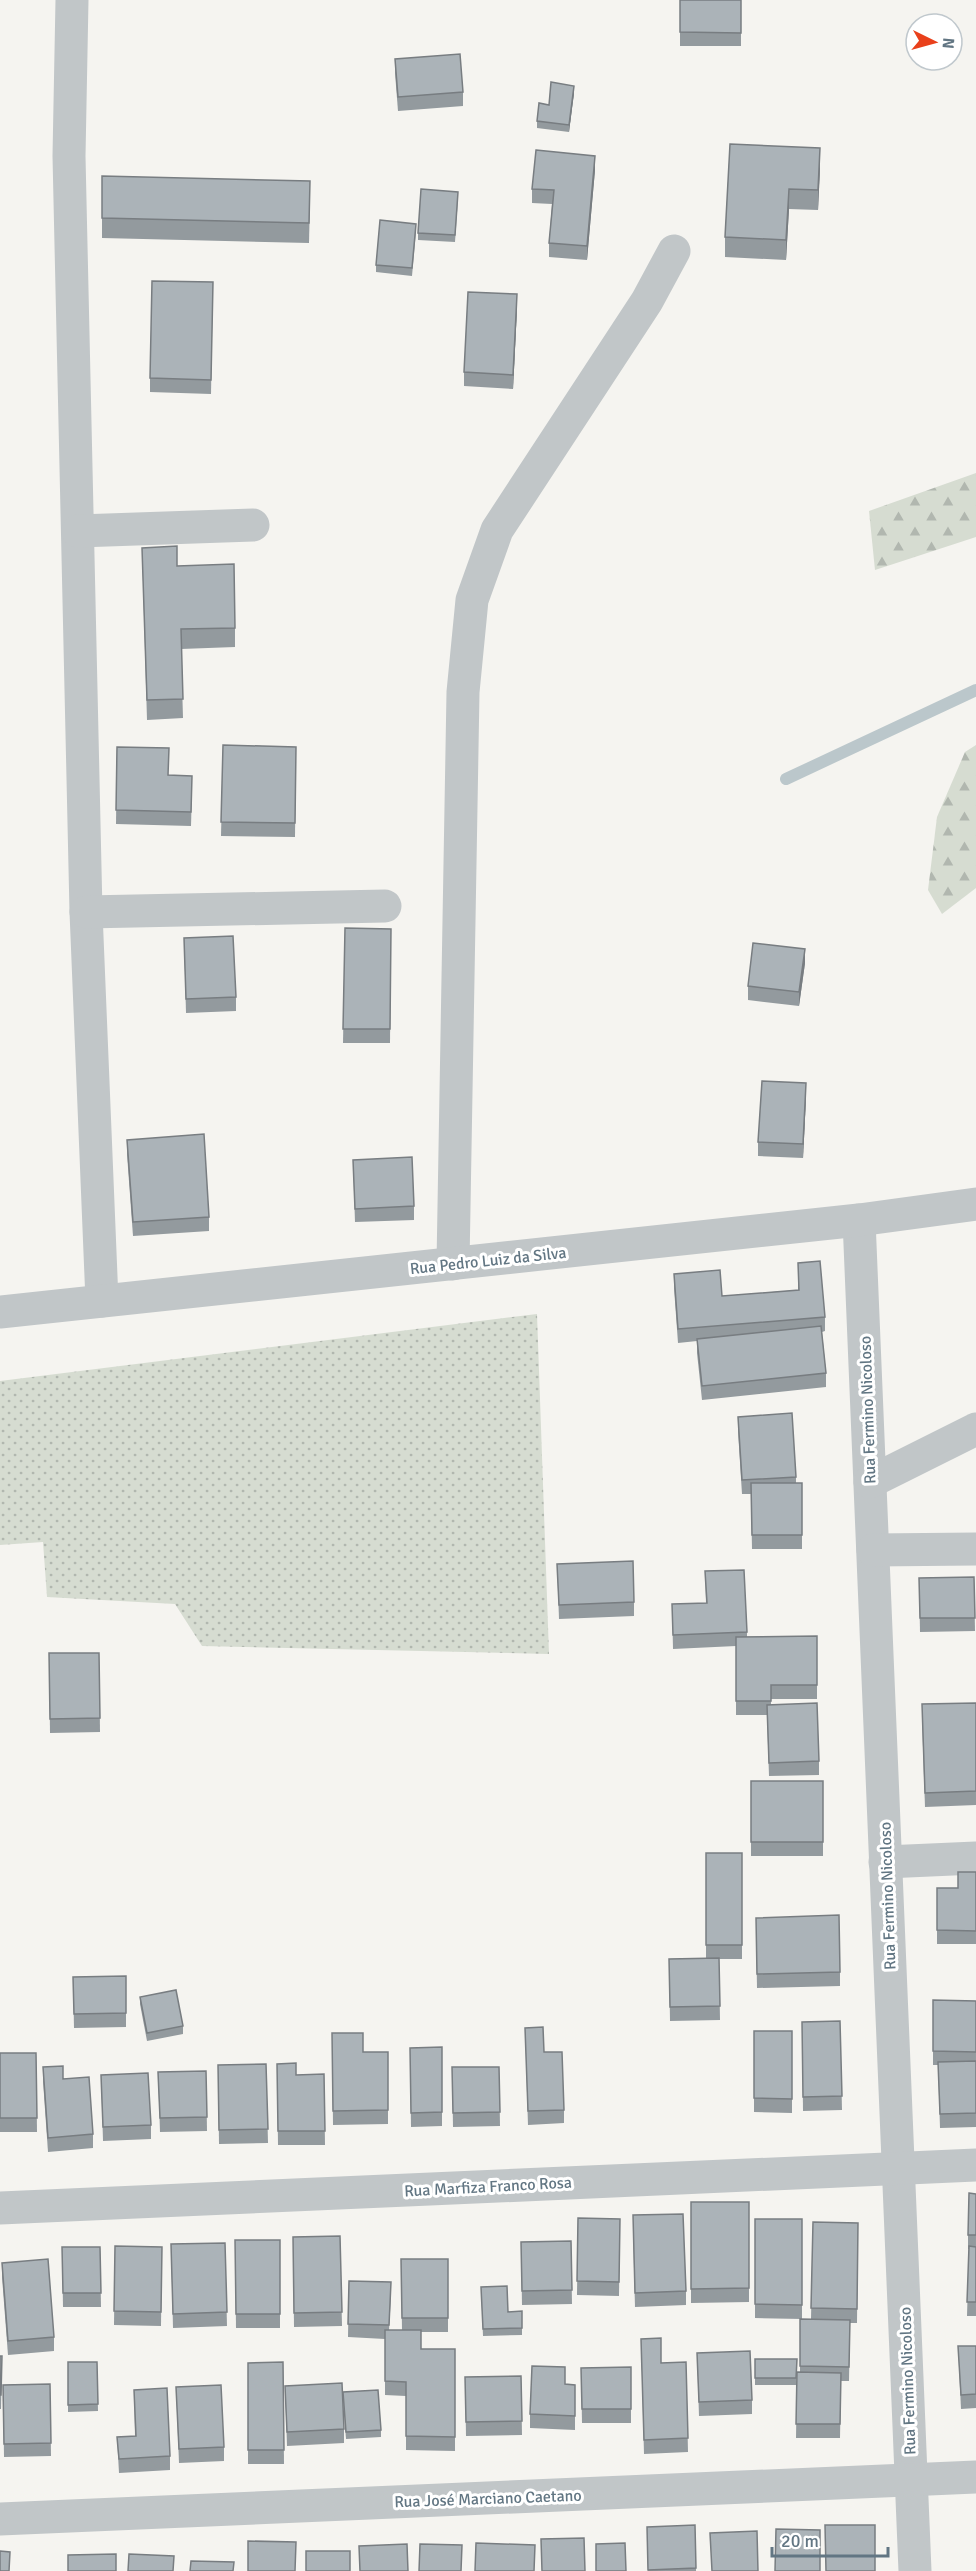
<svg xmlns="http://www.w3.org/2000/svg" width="976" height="2571" viewBox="0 0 976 2571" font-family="Signika,sans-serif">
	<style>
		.grass { fill: url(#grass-dots) }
		.forest { fill: url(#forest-firs) }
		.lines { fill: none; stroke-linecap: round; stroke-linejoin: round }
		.stream { stroke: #bbc7cb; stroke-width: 12 }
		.minor { stroke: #c1c6c8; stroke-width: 33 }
		.wall { fill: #939a9e }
		.shaded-wall { fill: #787d81 }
		.building { fill: #abb3b8; stroke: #787d81; stroke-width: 1.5 }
		.labels { text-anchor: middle; stroke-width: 6; stroke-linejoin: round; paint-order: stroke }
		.street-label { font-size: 16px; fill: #627683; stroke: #fff }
	</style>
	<defs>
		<pattern id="grass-dots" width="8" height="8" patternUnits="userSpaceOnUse" patternTransform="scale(1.5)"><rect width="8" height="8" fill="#d6dcd1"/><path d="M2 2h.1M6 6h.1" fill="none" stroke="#b1b7af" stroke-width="1.8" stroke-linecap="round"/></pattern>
		<pattern id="forest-firs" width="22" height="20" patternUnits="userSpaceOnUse" patternTransform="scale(1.5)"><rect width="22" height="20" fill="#d6dcd1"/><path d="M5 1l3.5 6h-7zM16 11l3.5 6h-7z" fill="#b1b7af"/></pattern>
	</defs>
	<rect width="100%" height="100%" fill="#f5f4f0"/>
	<polygon class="grass" points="537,1314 549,1654 202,1646 175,1604 47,1597 43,1542 0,1545 0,1381"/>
	<g class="forest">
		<polygon points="976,473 976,537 875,570 869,511"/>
		<polygon points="976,745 976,888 942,914 928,890 937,817 965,752"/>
	</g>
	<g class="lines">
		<polyline class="stream" points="786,779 976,690"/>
		<g class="minor">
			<polyline points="72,0 69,156 86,912 102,1301"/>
			<polyline points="78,531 253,525"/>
			<polyline points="86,912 385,906"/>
			<polyline points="859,1220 915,2571"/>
			<polyline points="453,1264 463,692 472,600 497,530 647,301 674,251"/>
			<polyline points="0,1312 859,1220 976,1204"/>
			<polyline points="870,1482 976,1429"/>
			<polyline points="873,1550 976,1549"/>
			<polyline points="885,1862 976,1858"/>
			<polyline points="0,2208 976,2165"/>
			<polyline points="0,2519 976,2477"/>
		</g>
	</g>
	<g class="wall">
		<rect x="680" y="0" width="61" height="46"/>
		<polygon points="395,59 463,92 463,106 398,111 395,73"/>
		<polygon points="574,93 569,132 537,128 537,121 549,105"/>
		<polygon points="730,144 820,168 818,210 789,209 786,260 725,257 725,237"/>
		<polygon points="595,170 587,260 549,257 549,243 552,204 532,203 532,189"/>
		<polygon points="102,176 310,201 309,243 102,238"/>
		<polygon points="458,199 455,242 418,240 418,233"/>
		<polygon points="416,231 412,276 376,272 376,265"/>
		<polygon points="213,282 211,394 150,392 150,378"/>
		<polygon points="517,308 513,389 464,386 464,372"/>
		<polygon points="142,548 177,566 235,628 235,647 181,649 183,718 147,720"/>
		<polygon points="223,745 296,747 295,837 221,836"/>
		<polygon points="117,747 169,775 192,790 191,826 116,824"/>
		<polygon points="345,928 391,929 390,1043 343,1043"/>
		<polygon points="184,938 236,997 236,1011 186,1013"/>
		<polygon points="805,963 799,1006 748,1000 748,986"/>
		<polygon points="806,1097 803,1158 758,1156 758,1142"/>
		<polygon points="127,1140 209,1217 209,1231 133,1236 127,1154"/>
		<polygon points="353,1160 414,1206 414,1220 355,1222"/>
		<polygon points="798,1263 825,1317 825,1331 822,1332 826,1373 826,1387 702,1400 697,1353 697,1341 678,1343 674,1288 674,1274 722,1296 798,1290"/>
		<polygon points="738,1417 796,1477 796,1483 802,1483 802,1549 752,1549 751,1494 742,1494 738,1431"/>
		<polygon points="557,1564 634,1602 634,1616 559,1619"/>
		<polygon points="705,1571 747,1632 747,1637 817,1636 817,1699 771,1699 771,1705 819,1761 819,1775 769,1776 767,1715 736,1715 736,1646 673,1649 672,1604 706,1603"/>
		<polygon points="974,1577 975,1631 920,1632 919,1578"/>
		<polygon points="49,1653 99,1653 100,1732 50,1733"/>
		<polygon points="976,1703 976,1805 925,1807 922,1718"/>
		<rect x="751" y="1781" width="72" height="75"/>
		<polygon points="742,1853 742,1959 719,1959 720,2020 670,2021 669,1959 706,1958 706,1945"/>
		<polygon points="976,1872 976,1944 937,1944 937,1888 958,1888"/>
		<polygon points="756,1932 840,1972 840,1986 757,1988"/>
		<polygon points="126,1976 126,2027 74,2028 73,1977"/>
		<polygon points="140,1997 183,2026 183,2034 147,2041 140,2004"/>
		<polygon points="933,2000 976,2001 976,2127 940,2128 938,2065 933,2065"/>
		<polygon points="840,2021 842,2110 803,2111 802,2022"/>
		<polygon points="525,2028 544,2052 564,2110 564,2123 528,2125"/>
		<polygon points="754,2031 792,2031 792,2113 754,2112"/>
		<polygon points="332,2033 363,2052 388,2052 388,2124 333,2125"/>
		<polygon points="442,2047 442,2126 411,2127 410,2048"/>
		<polygon points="0,2053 36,2053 37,2132 0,2132"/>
		<polygon points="266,2064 268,2143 219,2144 218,2065"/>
		<polygon points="277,2064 296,2075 324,2074 325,2145 278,2145"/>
		<polygon points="43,2067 63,2079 93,2134 93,2148 48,2152 43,2081"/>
		<polygon points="452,2067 499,2067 500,2126 453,2127"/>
		<polygon points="206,2071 207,2131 160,2132 158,2072"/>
		<polygon points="101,2075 151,2125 151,2139 103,2141"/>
		<polygon points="976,2194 976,2316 967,2316 969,2249 968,2249 968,2235"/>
		<polygon points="691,2202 749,2202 749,2302 691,2303"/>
		<polygon points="578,2218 620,2219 619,2296 577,2295"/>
		<polygon points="755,2219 802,2219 802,2319 755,2318"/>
		<polygon points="813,2222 858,2223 857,2323 850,2323 849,2381 841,2381 840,2438 796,2438 797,2372 800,2372 800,2319 811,2319"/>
		<polygon points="633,2229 686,2291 686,2305 635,2307"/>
		<polygon points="340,2236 342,2326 294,2327 293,2237"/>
		<polygon points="235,2240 280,2240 280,2328 236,2328"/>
		<polygon points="571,2241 572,2304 522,2305 521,2242"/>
		<polygon points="225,2243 227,2326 173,2328 171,2244"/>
		<polygon points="115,2246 162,2247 161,2326 114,2325"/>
		<polygon points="62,2247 100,2247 101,2307 63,2307"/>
		<polygon points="401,2259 448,2259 448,2332 421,2332 421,2349 455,2349 455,2451 406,2450 406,2396 385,2395 385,2339 348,2337 349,2281 391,2296 389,2330 402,2330"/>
		<polygon points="2,2263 54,2337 54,2351 8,2355 2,2277"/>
		<polygon points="481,2287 508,2312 522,2311 522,2335 483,2336"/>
		<polygon points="641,2339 661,2363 686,2362 688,2452 644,2454"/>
		<polygon points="958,2346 976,2346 976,2408 961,2409"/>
		<polygon points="697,2353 752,2400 752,2414 699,2416"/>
		<polygon points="0,2356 2,2356 1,2409 0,2409"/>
		<polygon points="755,2359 797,2359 796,2385 755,2385"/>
		<polygon points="68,2362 97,2362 98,2411 68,2412"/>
		<polygon points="283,2362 284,2464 248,2464 248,2363"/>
		<polygon points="631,2367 631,2423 582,2423 581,2368"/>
		<polygon points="521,2376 522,2435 466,2436 465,2377"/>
		<polygon points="50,2384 51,2456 4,2457 3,2385"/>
		<polygon points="565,2384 575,2385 575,2430 530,2428 530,2414"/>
		<polygon points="285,2386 344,2429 344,2443 287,2446"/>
		<polygon points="176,2387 224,2447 224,2461 179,2463"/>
		<polygon points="134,2390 170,2456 170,2470 119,2473 117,2437 135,2436"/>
		<polygon points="343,2399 381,2430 381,2437 346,2439"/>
		<polygon points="647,2527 696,2568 696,2571 648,2571"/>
	</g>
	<g class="shaded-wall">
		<polygon points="574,86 574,93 569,132 569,125"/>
		<polygon points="820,148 820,168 818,210 818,190"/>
		<polygon points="595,156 595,170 587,260 587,246"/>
		<polygon points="789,189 789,209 786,260 786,240"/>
		<polygon points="517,294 517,308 513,389 513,375"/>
		<polygon points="805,949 805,963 799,1006 799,992"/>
		<polygon points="806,1083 806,1097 803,1158 803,1144"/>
	</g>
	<g class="building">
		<polygon points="680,0 741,0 741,33 680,32"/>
		<polygon points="460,54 463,92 398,97 395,59"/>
		<polygon points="551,82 574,86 569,125 537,121 539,103 549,105"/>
		<polygon points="730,144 820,148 818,190 789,189 786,240 725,237"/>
		<polygon points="536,150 595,156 587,246 549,243 554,190 532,189"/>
		<polygon points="102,176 310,181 309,223 102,218"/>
		<polygon points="421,189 458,192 455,235 418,233"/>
		<polygon points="380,220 416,224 412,268 376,265"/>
		<polygon points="152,281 213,282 211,380 150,378"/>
		<polygon points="468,292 517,294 513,375 464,372"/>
		<polygon points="177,546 177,566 234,564 235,628 181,629 183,699 147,700 142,548"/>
		<polygon points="223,745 296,747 295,823 221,822"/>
		<polygon points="117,747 169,748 168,775 192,776 191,812 116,810"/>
		<polygon points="345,928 391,929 390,1029 343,1029"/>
		<polygon points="233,936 236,997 186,999 184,938"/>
		<polygon points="753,943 805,949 799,992 748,986"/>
		<polygon points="762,1081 806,1083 803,1144 758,1142"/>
		<polygon points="204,1134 209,1217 133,1222 127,1140"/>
		<polygon points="412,1157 414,1206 355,1209 353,1160"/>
		<polygon points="820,1261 825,1317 678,1329 674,1274 720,1270 722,1296 799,1290 798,1263"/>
		<polygon points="821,1326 826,1373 702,1386 697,1339"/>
		<polygon points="792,1413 796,1477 742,1480 738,1417"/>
		<polygon points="751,1483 802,1483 802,1535 752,1535"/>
		<polygon points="633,1561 634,1602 559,1605 557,1564"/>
		<polygon points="744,1570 747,1632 673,1635 672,1604 707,1603 705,1571"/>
		<polygon points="974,1577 975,1618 920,1618 919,1578"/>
		<polygon points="817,1636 817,1685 771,1685 771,1701 736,1701 736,1637"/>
		<polygon points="49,1653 99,1653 100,1718 50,1719"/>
		<polygon points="817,1703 819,1761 769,1763 767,1705"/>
		<polygon points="976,1703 976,1791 925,1793 922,1704"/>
		<rect x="751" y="1781" width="72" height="61"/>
		<rect x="706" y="1853" width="36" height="92"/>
		<polygon points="958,1872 976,1872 976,1931 937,1930 937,1888 958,1888"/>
		<polygon points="839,1915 840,1972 757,1974 756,1918"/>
		<polygon points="719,1958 720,2006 670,2007 669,1959"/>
		<polygon points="126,1976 126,2013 74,2014 73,1977"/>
		<polygon points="176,1990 183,2026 147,2033 140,1997"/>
		<polygon points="933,2000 976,2001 976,2052 933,2051"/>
		<polygon points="840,2021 842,2096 803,2097 802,2022"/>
		<polygon points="543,2027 544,2052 562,2052 564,2110 528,2111 525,2028"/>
		<polygon points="754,2031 792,2031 792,2099 754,2098"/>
		<polygon points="332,2033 363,2033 363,2052 388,2052 388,2110 333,2111"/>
		<polygon points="442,2047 442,2112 411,2113 410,2048"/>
		<polygon points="0,2053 36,2053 37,2118 0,2118"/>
		<polygon points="976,2061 976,2113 940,2114 938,2062"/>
		<polygon points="296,2063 296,2075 324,2074 325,2131 278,2131 277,2064"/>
		<polygon points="266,2064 268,2129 219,2130 218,2065"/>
		<polygon points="63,2066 63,2079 89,2077 93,2134 48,2138 43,2067"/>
		<polygon points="452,2067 499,2067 500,2112 453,2113"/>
		<polygon points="206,2071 207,2117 160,2118 158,2072"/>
		<polygon points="148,2073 151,2125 103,2127 101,2075"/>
		<polygon points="969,2193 976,2194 976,2235 968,2235"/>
		<polygon points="691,2202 749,2202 749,2288 691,2289"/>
		<polygon points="683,2214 686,2291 635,2293 633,2215"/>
		<polygon points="578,2218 620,2219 619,2282 577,2281"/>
		<polygon points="755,2219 802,2219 802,2305 755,2304"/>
		<polygon points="813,2222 858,2223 857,2309 811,2308"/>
		<polygon points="340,2236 342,2312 294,2313 293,2237"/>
		<polygon points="235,2240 280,2240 280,2314 236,2314"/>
		<polygon points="571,2241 572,2290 522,2291 521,2242"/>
		<polygon points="225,2243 227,2312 173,2314 171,2244"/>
		<polygon points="115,2246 162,2247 161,2312 114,2311"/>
		<polygon points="969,2246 976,2247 976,2302 967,2302"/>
		<polygon points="62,2247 100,2247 101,2293 63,2293"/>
		<polygon points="48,2259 54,2337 8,2341 2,2263"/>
		<polygon points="401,2259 448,2259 448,2318 402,2318"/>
		<polygon points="349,2281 391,2282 389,2325 348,2324"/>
		<polygon points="507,2286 508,2312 522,2311 522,2328 483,2329 481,2287"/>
		<polygon points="800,2319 850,2320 849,2367 800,2366"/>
		<polygon points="385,2330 421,2330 421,2349 455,2349 455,2437 406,2436 406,2382 385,2381"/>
		<polygon points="661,2338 661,2363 686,2362 688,2438 644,2440 641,2339"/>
		<polygon points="958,2346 976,2346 976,2394 961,2395"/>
		<polygon points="750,2351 752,2400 699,2402 697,2353"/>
		<polygon points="0,2356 2,2356 1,2395 0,2395"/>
		<polygon points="755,2359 797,2359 796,2378 755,2378"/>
		<polygon points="68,2362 97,2362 98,2404 68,2405"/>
		<polygon points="283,2362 284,2450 248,2450 248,2363"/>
		<polygon points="532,2366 565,2367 565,2384 575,2385 575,2416 530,2414"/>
		<polygon points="631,2367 631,2409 582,2409 581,2368"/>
		<polygon points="797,2372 841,2373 840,2424 796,2424"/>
		<polygon points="521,2376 522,2421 466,2422 465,2377"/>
		<polygon points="342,2383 344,2429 287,2432 285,2386"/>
		<polygon points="50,2384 51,2443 4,2444 3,2385"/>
		<polygon points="221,2385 224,2447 179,2449 176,2387"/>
		<polygon points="167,2388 170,2456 119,2459 117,2437 136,2436 134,2390"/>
		<polygon points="378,2390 381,2430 346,2432 343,2392"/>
		<polygon points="695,2525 696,2568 648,2570 647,2527"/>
		<polygon points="825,2525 875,2525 875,2571 826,2571"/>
		<polygon points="776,2529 820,2530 820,2571 775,2571"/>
		<polygon points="757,2531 758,2571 712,2571 710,2533"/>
		<polygon points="584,2538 585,2571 542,2571 541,2539"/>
		<polygon points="248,2541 296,2542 295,2571 248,2571"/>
		<polygon points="476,2543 535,2545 534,2571 475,2571"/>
		<polygon points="625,2543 626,2571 596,2571 596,2544"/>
		<polygon points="407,2544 408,2571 360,2571 359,2546"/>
		<polygon points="420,2544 462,2545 461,2571 419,2571"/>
		<polygon points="0,2551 10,2552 9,2571 0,2571"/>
		<rect x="306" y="2551" width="44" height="20"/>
		<polygon points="116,2554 116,2571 68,2571 68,2555"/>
		<polygon points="129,2554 174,2556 173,2571 128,2571"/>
		<polygon points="191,2561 234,2562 233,2571 190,2571"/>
	</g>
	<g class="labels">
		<g class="street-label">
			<text transform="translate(488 1260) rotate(-6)" y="6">Rua Pedro Luiz da Silva</text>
			<text transform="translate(867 1410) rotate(-92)" y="6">Rua Fermino Nicoloso</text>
			<text transform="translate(887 1896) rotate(-92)" y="6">Rua Fermino Nicoloso</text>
			<text transform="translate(488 2186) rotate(-3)" y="6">Rua Marfiza Franco Rosa</text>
			<text transform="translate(907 2381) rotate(-92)" y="6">Rua Fermino Nicoloso</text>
			<text transform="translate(488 2498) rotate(-2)" y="6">Rua José Marciano Caetano</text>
		</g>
	</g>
	<g transform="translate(934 42) rotate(95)"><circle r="28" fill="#ffffff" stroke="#c0c8cd" stroke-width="1.5"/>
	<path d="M0-4.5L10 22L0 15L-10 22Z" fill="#e9401b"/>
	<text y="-9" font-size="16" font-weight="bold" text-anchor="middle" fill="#627683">N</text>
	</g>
	<path d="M772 2547v9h116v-9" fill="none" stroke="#627683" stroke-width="3"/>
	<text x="781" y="2547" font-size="18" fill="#627683" stroke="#ffffff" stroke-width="4.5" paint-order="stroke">20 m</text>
</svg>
